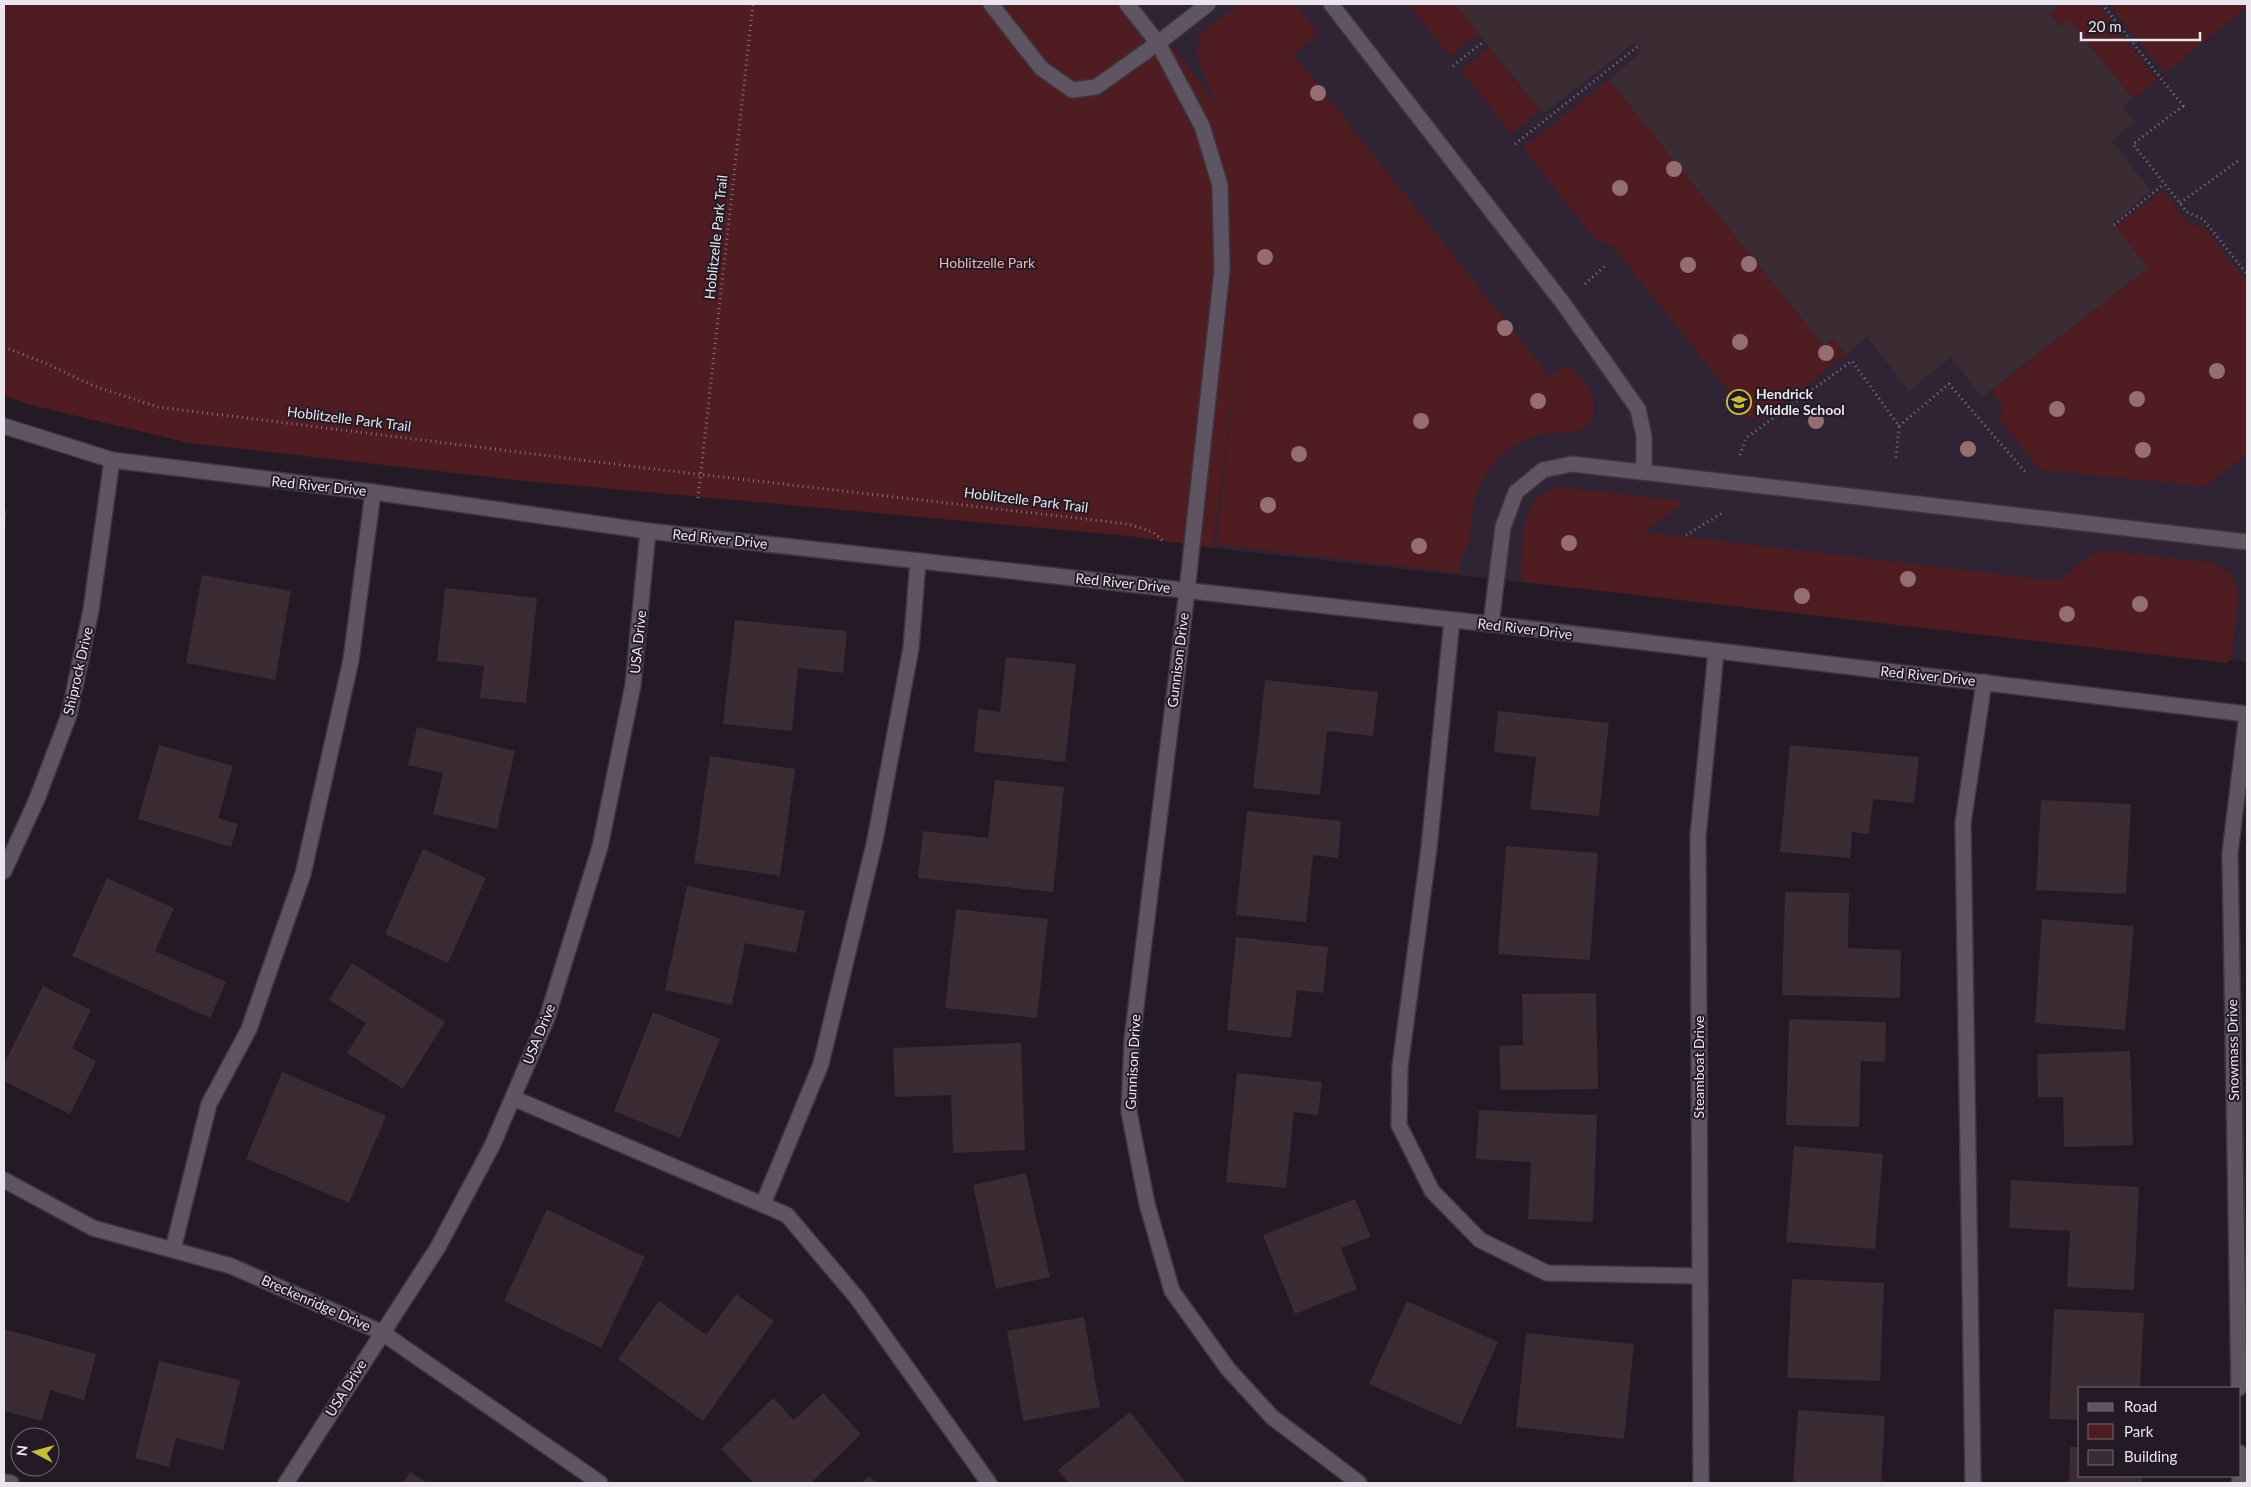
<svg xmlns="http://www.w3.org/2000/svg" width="2251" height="1487" viewBox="0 0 2251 1487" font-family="Lato,sans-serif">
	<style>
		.built { fill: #302334 }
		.green { fill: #4f1c21 }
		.building { fill: #3b2b33 }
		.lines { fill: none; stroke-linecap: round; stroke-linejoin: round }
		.minor-casing { stroke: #3d3640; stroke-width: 18 }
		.path { stroke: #7e7681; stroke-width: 3; stroke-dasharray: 1 4; stroke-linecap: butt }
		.minor { stroke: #5f5462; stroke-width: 15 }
		.tree { fill: #956e74 }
		.labels { text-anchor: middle; stroke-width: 4; stroke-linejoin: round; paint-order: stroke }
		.street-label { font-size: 14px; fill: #eae4ec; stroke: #231a26 }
		.park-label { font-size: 14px; fill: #f2b2b4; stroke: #231a26 }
		.poi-label { font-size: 14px; font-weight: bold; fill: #eae4ec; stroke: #231a26; text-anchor: start }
	</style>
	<rect width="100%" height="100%" fill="#231a26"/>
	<polygon class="built" points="1140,4 2247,4 2247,662 1213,548 1249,257 1214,101"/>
	<g class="green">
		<path d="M 4,4 L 1140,4 L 1214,101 L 1222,115 L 1201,69 L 1197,54 L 1198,43 L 1203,32 L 1239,4 L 1294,4 L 1315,29 L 1316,36 L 1294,55 L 1550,377 L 1564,365 C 1583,374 1605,405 1588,424 C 1577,437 1560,431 1545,434 C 1507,441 1480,470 1473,507 C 1470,520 1472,533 1468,545 C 1467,550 1463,554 1461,558 C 1459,563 1459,569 1459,573 L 1219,545 L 1217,538 L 1239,342 L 1213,548 L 1129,536 L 526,481 L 189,443 L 27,404 L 4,395 Z"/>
		<polygon points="1408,4 1455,4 1479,33 1450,56"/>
		<polygon points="2057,4 2097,4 2157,80 2133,99 2070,21 2061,26 2050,14 2058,6"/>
		<polygon points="2109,4 2242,4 2245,8 2165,73"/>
		<polygon points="1489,47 1540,111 1512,134 1461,70"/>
		<polygon points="1609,80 1824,345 1833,338 1846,354 1763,419 1750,418 1610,243 1597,241 1523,148"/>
		<polygon points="2162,190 2190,225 2203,226 2247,282 2247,454 2209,484 2202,486 2041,470 1997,417 2005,411 1991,391 2147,268 2116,227"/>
		<path d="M 1560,487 L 1680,501 L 1682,504 L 1679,507 L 1644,532 L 2057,581 L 2099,550 L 2208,562 C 2225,567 2234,575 2238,593 L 2232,656 L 2227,663 L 1523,582 L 1521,575 C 1524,540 1517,497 1560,487 Z"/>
	</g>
	<g class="building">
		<polygon points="1455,4 2057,4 2059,6 2050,14 2061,26 2070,21 2133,99 2122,106 2135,122 2112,141 2151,191 2113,223 2148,268 1982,397 1951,357 1909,391 1867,337 1846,354 1833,338 1824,346 1609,80 1641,52 1634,43 1543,114"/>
		<polygon points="4,511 7,511 5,528 4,528"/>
		<polygon points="202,575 291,591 275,680 186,663"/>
		<polygon points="445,588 537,598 526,703 480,698 484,666 437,661"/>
		<polygon points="735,620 847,631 843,673 798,668 792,731 723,724"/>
		<polygon points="1006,657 1076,664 1065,762 974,752 978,709 1000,712"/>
		<polygon points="1265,680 1378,692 1373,736 1327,731 1320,795 1253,788"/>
		<polygon points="1498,711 1609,723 1599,816 1530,809 1536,757 1494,752"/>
		<polygon points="417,727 515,751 497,829 433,814 443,773 408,765"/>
		<polygon points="159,745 233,766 218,818 238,824 231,847 138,819"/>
		<polygon points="1790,745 1919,757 1914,803 1873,799 1869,834 1852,832 1850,858 1780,852"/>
		<polygon points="710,756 795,769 780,876 694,863"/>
		<polygon points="995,780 1064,787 1053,892 918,878 923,831 988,838"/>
		<polygon points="2041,800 2131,804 2126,894 2036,890"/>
		<polygon points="1247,811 1341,821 1338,858 1313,855 1306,922 1236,915"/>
		<polygon points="1506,846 1598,853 1590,960 1498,954"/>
		<polygon points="423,849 486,878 448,963 385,934"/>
		<polygon points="107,878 174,908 155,951 226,982 210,1018 72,956"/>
		<polygon points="687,886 805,911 796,953 745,943 732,1005 665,990"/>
		<polygon points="1785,892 1849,893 1848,948 1901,950 1900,998 1782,995"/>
		<polygon points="956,909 1048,919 1037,1018 945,1008"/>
		<polygon points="2042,919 2134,926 2125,1030 2035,1023"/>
		<polygon points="1236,937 1328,947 1323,993 1297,990 1291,1038 1227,1030"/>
		<polygon points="352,963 445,1022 403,1089 347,1053 366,1023 329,1000"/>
		<polygon points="43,986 91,1010 72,1048 96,1061 70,1114 4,1081 4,1064"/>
		<polygon points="1596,993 1598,1089 1501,1090 1499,1046 1523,1045 1522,994"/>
		<polygon points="653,1012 720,1039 680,1138 614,1111"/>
		<polygon points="1789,1019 1886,1022 1885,1062 1861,1061 1859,1127 1786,1125"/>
		<polygon points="1021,1043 1025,1150 953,1153 951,1095 895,1097 893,1048"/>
		<polygon points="2130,1051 2133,1145 2064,1147 2063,1097 2038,1097 2037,1054"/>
		<polygon points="282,1072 386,1116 349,1203 246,1159"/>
		<polygon points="1237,1073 1322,1082 1318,1115 1294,1112 1286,1188 1226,1182"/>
		<polygon points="1479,1110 1597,1115 1593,1222 1528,1219 1531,1162 1476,1159"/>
		<polygon points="1794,1146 1883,1154 1875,1249 1786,1242"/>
		<polygon points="1026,1173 1050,1277 996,1289 973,1185"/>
		<polygon points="2011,1180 2139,1187 2134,1290 2067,1287 2070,1231 2009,1228"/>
		<polygon points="1355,1199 1371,1237 1341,1248 1357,1289 1295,1314 1263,1235"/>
		<polygon points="547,1209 645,1257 601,1348 504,1301"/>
		<polygon points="1792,1279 1884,1283 1880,1381 1787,1378"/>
		<polygon points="736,1294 774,1321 703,1421 618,1359 659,1301 706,1335"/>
		<polygon points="1407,1301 1498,1342 1461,1425 1369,1384"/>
		<polygon points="2054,1309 2144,1313 2140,1388 2080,1388 2080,1420 2049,1419"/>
		<polygon points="1084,1317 1100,1407 1023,1421 1007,1331"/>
		<polygon points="4,1329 96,1354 84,1400 50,1390 42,1421 4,1411"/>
		<polygon points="1526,1333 1634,1344 1624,1439 1516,1427"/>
		<polygon points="159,1361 240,1380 223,1450 176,1438 169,1467 135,1458"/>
		<polygon points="823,1393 861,1434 811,1483 754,1483 721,1449 773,1398 794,1420"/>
		<polygon points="1798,1410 1885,1416 1881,1483 1793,1483"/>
		<polygon points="1130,1412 1186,1483 1069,1483 1058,1470"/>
		<polygon points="2070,1447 2080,1447 2080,1476 2142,1476 2142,1483 2069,1483"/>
		<polygon points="410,1472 428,1483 403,1483"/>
		<polygon points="870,1476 875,1483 861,1483"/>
	</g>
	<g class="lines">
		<defs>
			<g id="minor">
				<polyline points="991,4 1041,68 1072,90 1096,87 1158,43 1208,4"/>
				<polyline points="1127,4 1158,43 1202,126 1220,185 1222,270 1187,591 1132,1040 1129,1112 1147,1204 1172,1291 1228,1369 1272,1417 1359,1483"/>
				<polyline points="1331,4 1563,303 1638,409 1644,436 1644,472"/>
				<polyline points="4,426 112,460 373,492 648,531 1491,624 2247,714"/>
				<polyline points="1452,620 1429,848 1400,1067 1399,1125 1432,1191 1480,1240 1547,1273 1700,1276"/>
				<polyline points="1491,624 1503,527 1516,492 1543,470 1572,464 2247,542"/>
				<polyline points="4,871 37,799 69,715 91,610 112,460"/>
				<polyline points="513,1098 787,1215 857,1298 989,1483"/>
				<polyline points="4,1180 93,1228 231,1266 381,1332 600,1483"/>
				<polyline points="763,1204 821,1064 875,840 911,648 918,561"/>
				<polyline points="173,1249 209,1104 249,1029 303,874 351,660 373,492"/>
				<polyline points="2239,1388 2230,853 2247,714"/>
				<polyline points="2240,1453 2240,1483"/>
				<polyline points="4,1482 11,1483"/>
				<polyline points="286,1483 438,1247 492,1146 547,1018 600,847 633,685 648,531"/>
				<polyline points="1701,1483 1698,836 1716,652"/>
				<polyline points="1973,1483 1963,823 1984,682"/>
			</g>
		</defs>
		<use href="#minor" class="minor-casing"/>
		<g class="path">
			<polyline points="2102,4 2183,106 2133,144 2187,212 2203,219 2247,274"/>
			<polyline points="1453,66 1484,41"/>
			<polyline points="1515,144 1637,47"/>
			<polyline points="2180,203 2238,161"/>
			<polyline points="2114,225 2164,184"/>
			<polyline points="1585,284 1607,264"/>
			<polyline points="4,347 45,363 94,386 158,407 662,470 1128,524 1153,532 1163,541"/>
			<polyline points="1899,426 1949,384 2027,474"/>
			<polyline points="1740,455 1746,438 1852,361 1899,426 1896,459"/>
			<polyline points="698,498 753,4"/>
			<polyline points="1686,535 1724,512"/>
		</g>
		<use href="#minor" class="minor"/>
	</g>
	<g class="tree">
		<circle cx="1318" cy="93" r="8"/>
		<circle cx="1674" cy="169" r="8"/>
		<circle cx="1620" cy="188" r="8"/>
		<circle cx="1265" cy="257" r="8"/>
		<circle cx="1749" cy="264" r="8"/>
		<circle cx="1688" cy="265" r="8"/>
		<circle cx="1505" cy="328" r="8"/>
		<circle cx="1740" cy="342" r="8"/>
		<circle cx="1826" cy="353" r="8"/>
		<circle cx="2217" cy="371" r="8"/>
		<circle cx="2137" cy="399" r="8"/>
		<circle cx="1538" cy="401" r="8"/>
		<circle cx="2057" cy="409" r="8"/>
		<circle cx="1421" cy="421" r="8"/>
		<circle cx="1816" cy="421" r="8"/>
		<circle cx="1968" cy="449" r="8"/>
		<circle cx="2143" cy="450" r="8"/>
		<circle cx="1299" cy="454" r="8"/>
		<circle cx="1268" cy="505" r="8"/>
		<circle cx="1569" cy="543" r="8"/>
		<circle cx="1419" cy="546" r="8"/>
		<circle cx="1908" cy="579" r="8"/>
		<circle cx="1802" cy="596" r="8"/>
		<circle cx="2140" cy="604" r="8"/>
		<circle cx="2067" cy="614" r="8"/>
	</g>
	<defs>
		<symbol id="school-ring" viewBox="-11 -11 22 22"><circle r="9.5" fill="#231a26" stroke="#c9bb3b" stroke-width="1.5"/><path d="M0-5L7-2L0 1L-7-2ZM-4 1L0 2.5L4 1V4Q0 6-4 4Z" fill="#c9bb3b"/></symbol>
	</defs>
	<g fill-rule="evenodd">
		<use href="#school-ring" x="1725" y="388" width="28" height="28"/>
	</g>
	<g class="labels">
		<g class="street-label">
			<text transform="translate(716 237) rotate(-84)" y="5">Hoblitzelle Park Trail</text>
			<text transform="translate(349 419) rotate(7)" y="5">Hoblitzelle Park Trail</text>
			<text transform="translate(319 486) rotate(6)" y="5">Red River Drive</text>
			<text transform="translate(1026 500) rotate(7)" y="5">Hoblitzelle Park Trail</text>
			<text transform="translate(720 539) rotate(6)" y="5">Red River Drive</text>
			<text transform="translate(1123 583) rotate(6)" y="5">Red River Drive</text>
			<text transform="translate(1525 629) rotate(7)" y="5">Red River Drive</text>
			<text transform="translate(638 642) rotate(-84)" y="5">USA Drive</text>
			<text transform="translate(1178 660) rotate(-83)" y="5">Gunnison Drive</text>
			<text transform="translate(78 671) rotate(-77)" y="5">Shiprock Drive</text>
			<text transform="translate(1928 676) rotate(6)" y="5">Red River Drive</text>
			<text transform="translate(539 1034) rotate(-68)" y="5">USA Drive</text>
			<text transform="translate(2233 1050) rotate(-91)" y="5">Snowmass Drive</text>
			<text transform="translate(1133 1062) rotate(-87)" y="5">Gunnison Drive</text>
			<text transform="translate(1699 1067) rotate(-90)" y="5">Steamboat Drive</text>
			<text transform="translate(316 1303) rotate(24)" y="5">Breckenridge Drive</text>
			<text transform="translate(346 1388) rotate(-58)" y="5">USA Drive</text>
		</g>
		<g class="park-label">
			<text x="987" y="268">Hoblitzelle Park</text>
		</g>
		<g class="poi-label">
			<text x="1756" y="399">Hendrick<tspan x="1756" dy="16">Middle School</tspan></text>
		</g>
	</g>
	<rect width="2251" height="1487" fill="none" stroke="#eae4ec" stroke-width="10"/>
	<rect x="2078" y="1387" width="162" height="90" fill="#231a26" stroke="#736b75"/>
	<rect x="2088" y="1403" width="25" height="8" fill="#5f5462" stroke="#736b75"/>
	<text x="2124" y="1412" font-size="15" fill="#eae4ec">Road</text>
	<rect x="2088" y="1424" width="25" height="15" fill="#4f1c21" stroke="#736b75"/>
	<text x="2124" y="1437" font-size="15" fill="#eae4ec">Park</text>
	<rect x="2088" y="1450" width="25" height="15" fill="#3b2b33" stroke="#736b75"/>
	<text x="2124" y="1462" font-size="15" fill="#eae4ec">Building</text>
	<g transform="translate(35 1452) rotate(276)"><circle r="24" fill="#231a26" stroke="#736b75"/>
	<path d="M0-4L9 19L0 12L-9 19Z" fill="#c9bb3b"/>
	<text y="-8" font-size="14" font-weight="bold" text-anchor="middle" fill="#eae4ec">N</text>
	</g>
	<path d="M2081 32v8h119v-8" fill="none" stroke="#eae4ec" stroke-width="2.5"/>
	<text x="2088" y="32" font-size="15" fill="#eae4ec" stroke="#231a26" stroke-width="4" paint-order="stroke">20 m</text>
</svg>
